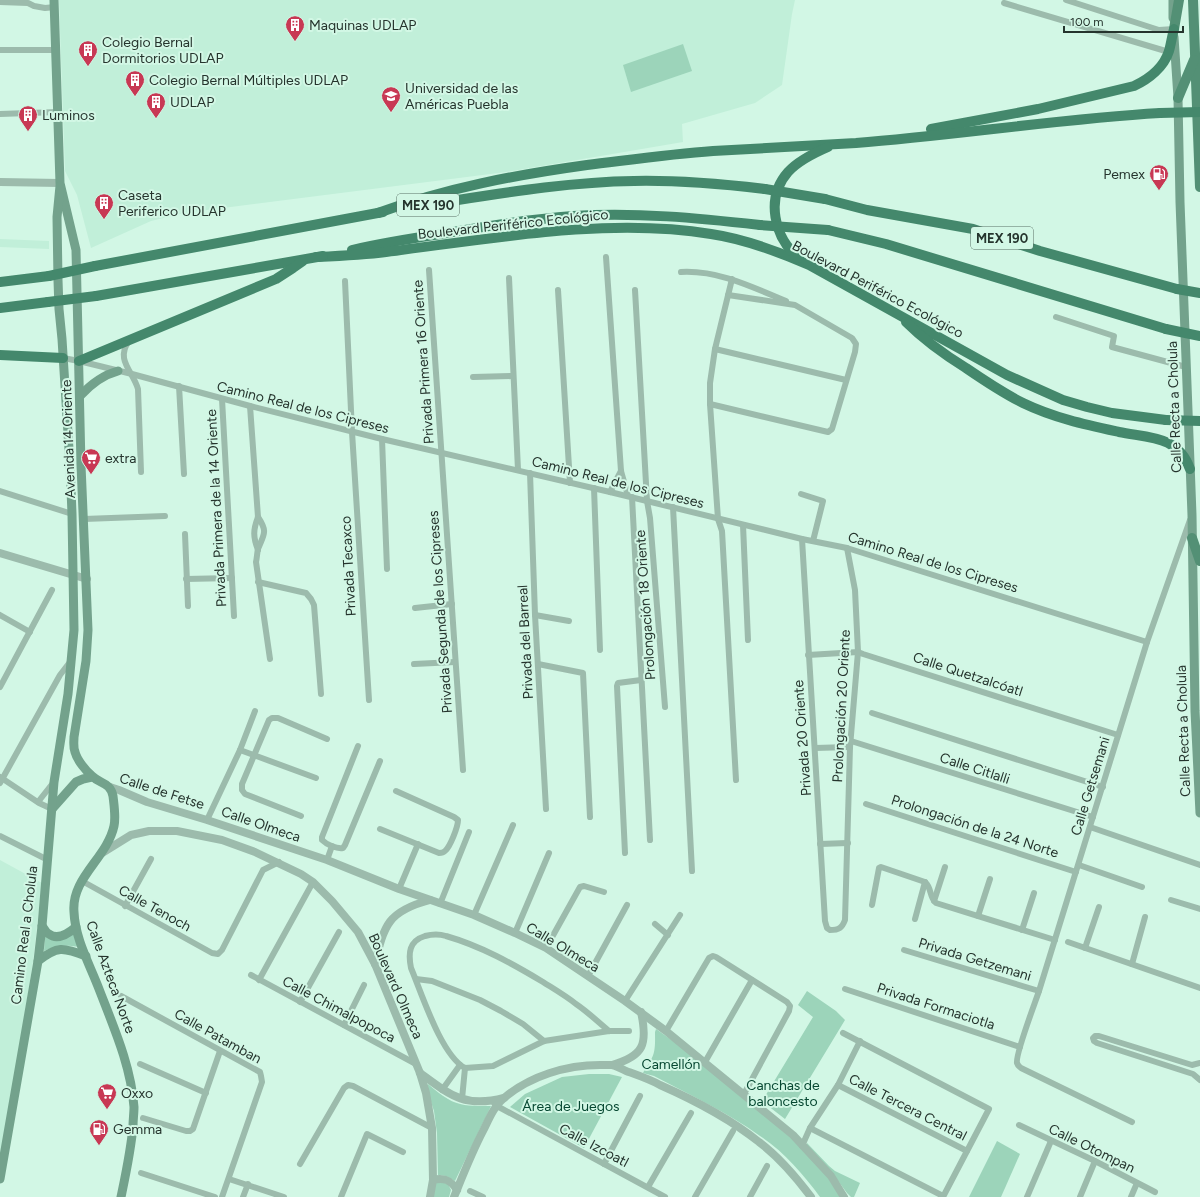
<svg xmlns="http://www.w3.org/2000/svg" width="1200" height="1197" viewBox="0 0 1200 1197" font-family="Figtree,sans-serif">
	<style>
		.built { fill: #c1efd9 }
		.green { fill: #9cd4ba }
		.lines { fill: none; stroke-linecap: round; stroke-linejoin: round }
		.minor { stroke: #9cbbac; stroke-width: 6 }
		.tertiary { stroke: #9cbbac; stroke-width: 8 }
		.secondary { stroke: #73a28c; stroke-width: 9 }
		.primary { stroke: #539075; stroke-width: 10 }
		.trunk { stroke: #44886c; stroke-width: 10 }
		.trunk-bridge { stroke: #44886c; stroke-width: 10 }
		.labels { text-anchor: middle; stroke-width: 4; stroke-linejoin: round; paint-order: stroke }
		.shield { fill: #d2f7e5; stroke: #596e64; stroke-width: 1 }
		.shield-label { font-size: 13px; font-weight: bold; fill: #25342d }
		.poi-label { font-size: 14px; fill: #25342d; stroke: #d2f7e5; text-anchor: start }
		.street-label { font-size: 14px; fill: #25342d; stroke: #d2f7e5 }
		.park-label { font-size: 14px; fill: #064731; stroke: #d2f7e5 }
	</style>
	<rect width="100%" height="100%" fill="#d2f7e5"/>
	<g class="built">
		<polygon points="59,0 795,0 792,14 782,85 755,103 682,124 683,142 506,172 184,213 151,221 91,248 77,195 65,171"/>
		<polygon points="0,239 49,241 49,249 0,247"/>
		<polygon points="0,860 42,883 33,962 0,1169"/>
	</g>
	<g class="green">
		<polygon points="683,44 692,71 631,92 623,65"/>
		<path d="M 75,934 L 79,947 C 65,945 57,945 44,951 L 45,937 L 51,939 Z"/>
		<polygon points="807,991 836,1011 845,1020 785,1119 763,1102 764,1098 813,1017 798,1005"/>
		<path d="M 656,1029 L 680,1046 L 794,1140 L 833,1180 L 842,1197 L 820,1197 C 803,1174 784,1152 760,1136 C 727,1112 690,1095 654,1076 L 643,1073 C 645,1068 648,1066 650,1061 C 656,1053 655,1042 655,1032 Z"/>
		<polygon points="589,1074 609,1074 622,1077 584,1148 510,1107 525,1094 562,1077"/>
		<path d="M 428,1084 C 434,1089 441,1095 448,1099 C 461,1107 476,1106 491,1106 L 455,1181 L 446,1176 L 438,1175 L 437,1133 L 434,1111 L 426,1087 Z"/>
		<polygon points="997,1141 1020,1154 1001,1197 969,1197"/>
		<polygon points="807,1143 829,1166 835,1171 860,1183 854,1197 851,1197 847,1193 833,1174 806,1147"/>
		<polygon points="441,1182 448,1184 451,1190 449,1197 432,1197 436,1183"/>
	</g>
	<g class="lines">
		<g class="minor">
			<polyline points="1066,0 1159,30 1174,29"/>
			<polyline points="0,2 28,3 34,6 45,8 55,7"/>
			<polyline points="1004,3 1169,52"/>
			<polyline points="0,50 56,50"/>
			<polyline points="0,114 58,112"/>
			<polyline points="606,257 621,471 628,496"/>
			<polyline points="429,270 463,770"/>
			<path d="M 681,272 C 718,270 752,287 786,301"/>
			<polyline points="509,278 518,470"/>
			<polyline points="732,279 715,349 710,383 710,404 718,519 722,531 736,780"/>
			<polyline points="345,281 352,432 369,700"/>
			<polyline points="558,290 570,483"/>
			<polyline points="635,290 647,501 650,518 665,707"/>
			<polyline points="1056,317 1114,336 1112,347 1186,367"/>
			<path d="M 129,341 C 115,360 133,371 138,389 L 141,472"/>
			<polyline points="715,349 846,380"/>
			<polyline points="63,358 79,361 132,374 250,406 382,439 610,492 802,539 847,548 1147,642"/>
			<polyline points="473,377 513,376"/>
			<polyline points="179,386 184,474"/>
			<polyline points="222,399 234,616"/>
			<polyline points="710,404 828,432 832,429 855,352 856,344 852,338 795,305 728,295"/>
			<path d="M 250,406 L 258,517 C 253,530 253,537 258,550"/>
			<polyline points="382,439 387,569"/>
			<polyline points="530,473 535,615 546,809"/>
			<polyline points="594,488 600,650"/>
			<polyline points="0,491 72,514"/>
			<polyline points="610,492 621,471"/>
			<polyline points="801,494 823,501 813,541"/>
			<polyline points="632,497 650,840"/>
			<polyline points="673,507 692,871"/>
			<path d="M 258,517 C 268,532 264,534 258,549 C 257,553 257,558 256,562 L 270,659"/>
			<polyline points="84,519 165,516"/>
			<polyline points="743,525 748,640"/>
			<polyline points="185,534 188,606"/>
			<path d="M 802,539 L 825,921 L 827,928 L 830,930 C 839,930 842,928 845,920 L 850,747 L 858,652 L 855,590 L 847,548"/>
			<polyline points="186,579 232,578"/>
			<polyline points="258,582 306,593 311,599 314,605 321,694"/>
			<polyline points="415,608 452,604"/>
			<polyline points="0,615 30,632"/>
			<polyline points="535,615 569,621"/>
			<polyline points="808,655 858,652 863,654 1118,735"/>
			<polyline points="414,664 455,662"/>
			<polyline points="538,664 583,673 590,817"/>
			<polyline points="0,687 52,590"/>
			<polyline points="872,713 1103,787"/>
			<polyline points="851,741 1093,817"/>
			<path d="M 358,746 L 322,837 L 322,840 C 327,845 337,849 343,848 L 345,845 L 380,761"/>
			<polyline points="815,748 850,747"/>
			<polyline points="240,750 316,778"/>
			<polyline points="0,777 39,803 52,809"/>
			<polyline points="0,783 60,675 70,662"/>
			<polyline points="38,802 53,783"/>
			<polyline points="866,804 1076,872"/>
			<polyline points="301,816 245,794 242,790 242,784 269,720 272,718 278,718 327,739"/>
			<polyline points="207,820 240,750 255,711"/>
			<polyline points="1090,827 1200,865"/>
			<path d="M 380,829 L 439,853 C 442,853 443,853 445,851 C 450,847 458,827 458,820 L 454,817 L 396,791"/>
			<polyline points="0,836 48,860"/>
			<polyline points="820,844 848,843"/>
			<polyline points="625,853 617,686 618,683 641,680"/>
			<polyline points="327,860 332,846"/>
			<polyline points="1079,865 1142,887"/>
			<polyline points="82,881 212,953 218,954 222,950 263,870 279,862"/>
			<polyline points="399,889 418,844"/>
			<polyline points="1171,900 1200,909"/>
			<polyline points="934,901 945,867"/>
			<polyline points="440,904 469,832"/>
			<path d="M 872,905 L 879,868 L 881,867 L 925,882 C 932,888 929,897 936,903 L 1055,940"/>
			<polyline points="125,906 151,859"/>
			<polyline points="474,915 513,825"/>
			<polyline points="978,916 990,879"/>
			<polyline points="915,919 925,882"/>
			<polyline points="655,924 668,935"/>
			<polyline points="1022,930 1034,893"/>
			<polyline points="515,933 549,853"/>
			<polyline points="1068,942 1200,988"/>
			<polyline points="546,948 580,887 584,886 604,892"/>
			<polyline points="1085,948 1099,907"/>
			<polyline points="904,950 1039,991"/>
			<polyline points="1132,964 1145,917"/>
			<polyline points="251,975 416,1064"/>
			<polyline points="588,976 627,905"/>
			<polyline points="416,979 432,981 480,1000 501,1011 523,1024 544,1041"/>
			<polyline points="259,980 313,882"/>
			<polyline points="845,989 1020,1047"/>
			<polyline points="121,996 260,1072 261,1076 262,1082 222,1197"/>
			<polyline points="625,1001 680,915"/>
			<polyline points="300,1002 339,932"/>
			<polyline points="344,1025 364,985"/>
			<polyline points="666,1031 709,958 713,956 716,957 787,1002 790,1006 789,1011 744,1094"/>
			<polyline points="843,1033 989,1109 943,1197"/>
			<polyline points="705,1062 752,980"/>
			<polyline points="1200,1063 1192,1065 1099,1036 1095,1036 1093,1038 1094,1041 1097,1043 1193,1074 1200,1080"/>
			<polyline points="140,1064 206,1093"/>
			<path d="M 465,1068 C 441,1055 422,994 411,968 C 408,953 409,941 425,936 C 432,934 440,934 446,936 C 481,946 513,964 543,982 C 554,989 566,996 576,1004 C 588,1012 598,1022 609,1031"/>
			<polyline points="465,1068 493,1066 544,1041 609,1031 629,1031"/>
			<polyline points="838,1085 967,1151"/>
			<polyline points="442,1090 460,1065"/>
			<polyline points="462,1099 465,1068"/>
			<polyline points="494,1103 497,1106 665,1197"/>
			<polyline points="143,1118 186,1131 190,1131 193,1129 220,1051"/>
			<path d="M 1132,1122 L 1021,1068 C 1019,1066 1018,1066 1017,1063 C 1015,1055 1035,1003 1039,991 L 1147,642 L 1190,520"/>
			<polyline points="1019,1125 1095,1161 1155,1192"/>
			<polyline points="810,1128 943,1196"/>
			<polyline points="802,1146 810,1128 838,1085 860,1041"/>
			<polyline points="300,1164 344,1088 348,1085 353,1086 432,1128"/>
			<polyline points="604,1164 640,1096"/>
			<polyline points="141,1173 215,1197"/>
			<polyline points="229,1179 284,1197"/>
			<polyline points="648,1187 691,1113"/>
			<polyline points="470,1191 483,1197"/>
			<polyline points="243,1197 248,1184"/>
			<polyline points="341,1197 367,1134 403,1152"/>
			<polyline points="695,1197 733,1131"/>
			<polyline points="750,1197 767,1166"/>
			<polyline points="1027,1197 1051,1141"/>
			<polyline points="1080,1197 1095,1161"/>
			<polyline points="1131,1197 1137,1183"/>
		</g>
		<g class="tertiary">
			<polyline points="0,182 60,183"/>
			<polyline points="0,553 87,579"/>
			<polyline points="110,787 119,790 147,802 207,820 327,860 399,889 474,915 515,933 546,948 625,1001 666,1031 793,1135 831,1176 844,1197"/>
			<polyline points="102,853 131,835 149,831 177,831 222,840 255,852 301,874 313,882 332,901 358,932 375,964 420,1073 426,1093 432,1128 433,1180 430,1197"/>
			<path d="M 375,964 C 384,925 388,911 430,900"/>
			<path d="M 612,1065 C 644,1056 648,1044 641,1012"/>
			<path d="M 420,1073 C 450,1095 464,1108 504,1098"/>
			<path d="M 433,1180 C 444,1177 451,1180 457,1190"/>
			<path d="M 454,1197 C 463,1175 472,1152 483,1131 C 489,1119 494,1106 504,1098 C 530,1076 566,1065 600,1065 C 604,1065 608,1065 612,1065 C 617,1066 622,1069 626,1071 C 637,1075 649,1079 660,1085 C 694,1100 729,1118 759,1142 C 779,1157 796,1177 811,1197"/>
		</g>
		<g class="secondary">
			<path d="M 54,0 L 60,183 L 76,250 L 81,465 L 88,630 L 86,661 L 74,737 C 74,741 73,747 75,752 C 77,760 86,771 92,776 C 100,784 110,782 113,796 C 114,805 116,817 114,826 C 107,858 71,878 74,912 C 75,939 90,965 99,989 C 114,1028 131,1066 134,1107 C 134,1113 133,1120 133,1126 C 131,1150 126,1173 121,1197"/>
			<polyline points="1173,0 1173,18"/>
			<polyline points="1174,37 1178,98 1180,202 1192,515 1195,711 1200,813"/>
			<path d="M 80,396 C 91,384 103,375 118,371"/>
			<polyline points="52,809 76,782 83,779 92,777"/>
			<path d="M 42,926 C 44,928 46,933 49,934 C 58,941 69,933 76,927"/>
			<path d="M 38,961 C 57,946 63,947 86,956"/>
			<polyline points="0,1179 38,961 42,926 54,782 68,694 74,630 72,514 70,465 62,339 59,309 58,280 57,217 60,186"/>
		</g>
		<g class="primary">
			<polyline points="1193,0 1200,187"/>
			<polyline points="1174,29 1179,0"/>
			<polyline points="1178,98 1194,60"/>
			<polyline points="1192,538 1200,561"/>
		</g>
		<g class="trunk">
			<path d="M 931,129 L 1038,109 L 1134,86 C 1149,79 1164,67 1169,51 C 1171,44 1172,36 1174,29"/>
			<polyline points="825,199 867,210 973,229 1040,251 1177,289"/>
			<path d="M 405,208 C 481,197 558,182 634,181 C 678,180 722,184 765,189"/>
			<path d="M 378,213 C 446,188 515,175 587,165 C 629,160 670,154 713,151 C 760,148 808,146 856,143 C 957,135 1059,119 1160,113"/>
			<polyline points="828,230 886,244 1166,329"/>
			<path d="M 352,250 C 386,242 420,237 453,232 C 493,225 533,219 573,216 C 636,212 698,218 760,225"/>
			<path d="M 316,257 C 339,256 363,255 386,252 C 490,239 607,217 711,234 C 745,239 777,251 809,265 L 1007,375 L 1063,400 L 1087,407 L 1112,413 L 1166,420"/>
			<path d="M 799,258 C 774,238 765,198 788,172 C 798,161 814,153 828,147"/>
			<polyline points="95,266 383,212"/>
			<polyline points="0,282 49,276"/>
			<polyline points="96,296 323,256"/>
			<polyline points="0,308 48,302"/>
			<path d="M 906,322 C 924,340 945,355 966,368 C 985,381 1003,393 1023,403 C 1054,418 1087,425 1119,432 C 1148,438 1178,435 1190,469"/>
			<polyline points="0,355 63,358"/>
			<polyline points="79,361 276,279 293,268 303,261"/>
		</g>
		<g class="trunk-bridge">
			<polyline points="1160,113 1200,112"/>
			<polyline points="765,189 825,199"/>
			<polyline points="760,225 828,230"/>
			<polyline points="49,276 95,266"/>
			<polyline points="1177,289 1200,293"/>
			<polyline points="48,302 96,296"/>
			<polyline points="1166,329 1200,336"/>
			<polyline points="1166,420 1200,421"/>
		</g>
	</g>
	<defs>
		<symbol id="building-pin" viewBox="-11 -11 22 30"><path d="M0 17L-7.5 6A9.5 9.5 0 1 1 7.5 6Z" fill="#c83854" stroke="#d2f7e5"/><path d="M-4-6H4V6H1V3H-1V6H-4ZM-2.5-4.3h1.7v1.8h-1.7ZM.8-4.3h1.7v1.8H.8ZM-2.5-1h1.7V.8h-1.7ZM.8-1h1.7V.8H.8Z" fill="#fff"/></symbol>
		<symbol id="university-pin" viewBox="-11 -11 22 30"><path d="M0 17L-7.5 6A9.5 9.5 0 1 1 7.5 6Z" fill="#c83854" stroke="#d2f7e5"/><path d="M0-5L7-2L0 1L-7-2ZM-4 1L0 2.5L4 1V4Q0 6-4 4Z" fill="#fff"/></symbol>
		<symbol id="fuel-pin" viewBox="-11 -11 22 30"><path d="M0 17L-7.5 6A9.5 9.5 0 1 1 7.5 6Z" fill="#c83854" stroke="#d2f7e5"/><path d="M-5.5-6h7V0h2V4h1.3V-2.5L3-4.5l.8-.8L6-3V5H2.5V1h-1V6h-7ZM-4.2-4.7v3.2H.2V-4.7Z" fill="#fff"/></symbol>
		<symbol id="supermarket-pin" viewBox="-11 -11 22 30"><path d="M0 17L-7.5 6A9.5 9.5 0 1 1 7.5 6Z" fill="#c83854" stroke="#d2f7e5"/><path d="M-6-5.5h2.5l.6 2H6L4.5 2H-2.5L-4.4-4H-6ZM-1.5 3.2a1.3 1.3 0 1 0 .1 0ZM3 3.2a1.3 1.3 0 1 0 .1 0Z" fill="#fff"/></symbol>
	</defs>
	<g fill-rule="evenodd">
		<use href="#building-pin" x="284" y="14" width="22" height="30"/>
		<use href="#building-pin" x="77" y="39" width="22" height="30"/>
		<use href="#building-pin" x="124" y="69" width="22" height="30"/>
		<use href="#university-pin" x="380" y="85" width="22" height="30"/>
		<use href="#building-pin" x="145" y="91" width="22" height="30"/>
		<use href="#building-pin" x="17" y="104" width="22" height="30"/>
		<use href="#fuel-pin" x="1148" y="163" width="22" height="30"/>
		<use href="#building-pin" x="93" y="192" width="22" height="30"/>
		<use href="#supermarket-pin" x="80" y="447" width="22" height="30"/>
		<use href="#supermarket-pin" x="96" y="1082" width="22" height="30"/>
		<use href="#fuel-pin" x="88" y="1118" width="22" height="30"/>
	</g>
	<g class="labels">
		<g class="shield">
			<rect x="397" y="194" width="62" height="22" rx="3"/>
			<rect x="971" y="227" width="62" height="22" rx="3"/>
		</g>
		<g class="shield-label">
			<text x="428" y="210">MEX 190</text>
			<text x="1002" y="243">MEX 190</text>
		</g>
		<g class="poi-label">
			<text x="309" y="30">Maquinas UDLAP</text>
			<text x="102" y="47">Colegio Bernal<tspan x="102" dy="16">Dormitorios UDLAP</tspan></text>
			<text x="149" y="85">Colegio Bernal Múltiples UDLAP</text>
			<text x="405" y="93">Universidad de las<tspan x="405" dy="16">Américas Puebla</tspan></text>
			<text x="170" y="107">UDLAP</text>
			<text x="42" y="120">Luminos</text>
			<text x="1145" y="179" text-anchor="end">Pemex</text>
			<text x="118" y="200">Caseta<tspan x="118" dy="16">Periferico UDLAP</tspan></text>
			<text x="105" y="463">extra</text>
			<text x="121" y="1098">Oxxo</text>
			<text x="113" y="1134">Gemma</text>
		</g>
		<g class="street-label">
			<text transform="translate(513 224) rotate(-6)" y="5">Boulevard Periférico Ecológico</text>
			<text transform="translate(878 289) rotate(28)" y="5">Boulevard Periférico Ecológico</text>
			<text transform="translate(423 362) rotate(-94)" y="5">Privada Primera 16 Oriente</text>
			<text transform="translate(303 407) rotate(14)" y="5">Camino Real de los Cipreses</text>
			<text transform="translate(1174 407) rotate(-92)" y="5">Calle Recta a Cholula</text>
			<text transform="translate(68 439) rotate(-92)" y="5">Avenida 14 Oriente</text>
			<text transform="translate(618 482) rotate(14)" y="5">Camino Real de los Cipreses</text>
			<text transform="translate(216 508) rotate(-93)" y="5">Privada Primera de la 14 Oriente</text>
			<text transform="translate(933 562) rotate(17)" y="5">Camino Real de los Cipreses</text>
			<text transform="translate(348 566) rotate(-93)" y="5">Privada Tecaxco</text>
			<text transform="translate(645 605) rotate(-94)" y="5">Prolongación 18 Oriente</text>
			<text transform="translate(440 612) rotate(-94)" y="5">Privada Segunda de los Cipreses</text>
			<text transform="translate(525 642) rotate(-93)" y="5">Privada del Barreal</text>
			<text transform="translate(968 674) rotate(18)" y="5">Calle Quetzalcóatl</text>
			<text transform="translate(841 706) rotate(-87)" y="5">Prolongación 20 Oriente</text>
			<text transform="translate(1183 731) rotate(-92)" y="5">Calle Recta a Cholula</text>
			<text transform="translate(802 738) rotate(-94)" y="5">Privada 20 Oriente</text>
			<text transform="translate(975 768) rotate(18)" y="5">Calle Citlalli</text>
			<text transform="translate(1090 786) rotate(-73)" y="5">Calle Getsemani</text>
			<text transform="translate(162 791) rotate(18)" y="5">Calle de Fetse</text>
			<text transform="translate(261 824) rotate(19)" y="5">Calle Olmeca</text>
			<text transform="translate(975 826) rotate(18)" y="5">Prolongación de la 24 Norte</text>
			<text transform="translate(155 908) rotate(29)" y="5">Calle Tenoch</text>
			<text transform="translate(24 935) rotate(-83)" y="5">Camino Real a Cholula</text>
			<text transform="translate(563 947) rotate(31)" y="5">Calle Olmeca</text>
			<text transform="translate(975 959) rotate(17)" y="5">Privada Getzemani</text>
			<text transform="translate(111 977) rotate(70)" y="5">Calle Azteca Norte</text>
			<text transform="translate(396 986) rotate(66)" y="5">Boulevard Olmeca</text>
			<text transform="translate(936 1006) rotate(18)" y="5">Privada Formaciotla</text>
			<text transform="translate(339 1009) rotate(28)" y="5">Calle Chimalpopoca</text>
			<text transform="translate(218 1036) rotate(29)" y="5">Calle Patamban</text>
			<text transform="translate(908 1107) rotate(27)" y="5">Calle Tercera Central</text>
			<text transform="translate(594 1145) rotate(28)" y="5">Calle Izcoatl</text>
			<text transform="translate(1092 1148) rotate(26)" y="5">Calle Otompan</text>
		</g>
		<g class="park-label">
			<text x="671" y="1069">Camellón</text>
			<text x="783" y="1090">Canchas de<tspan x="783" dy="16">baloncesto</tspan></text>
			<text x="571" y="1111">Área de Juegos</text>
		</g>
	</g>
	<path d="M1064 26v6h119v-6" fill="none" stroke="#25342d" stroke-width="2"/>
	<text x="1070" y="26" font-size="12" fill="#25342d" stroke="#d2f7e5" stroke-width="3" paint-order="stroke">100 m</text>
</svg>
